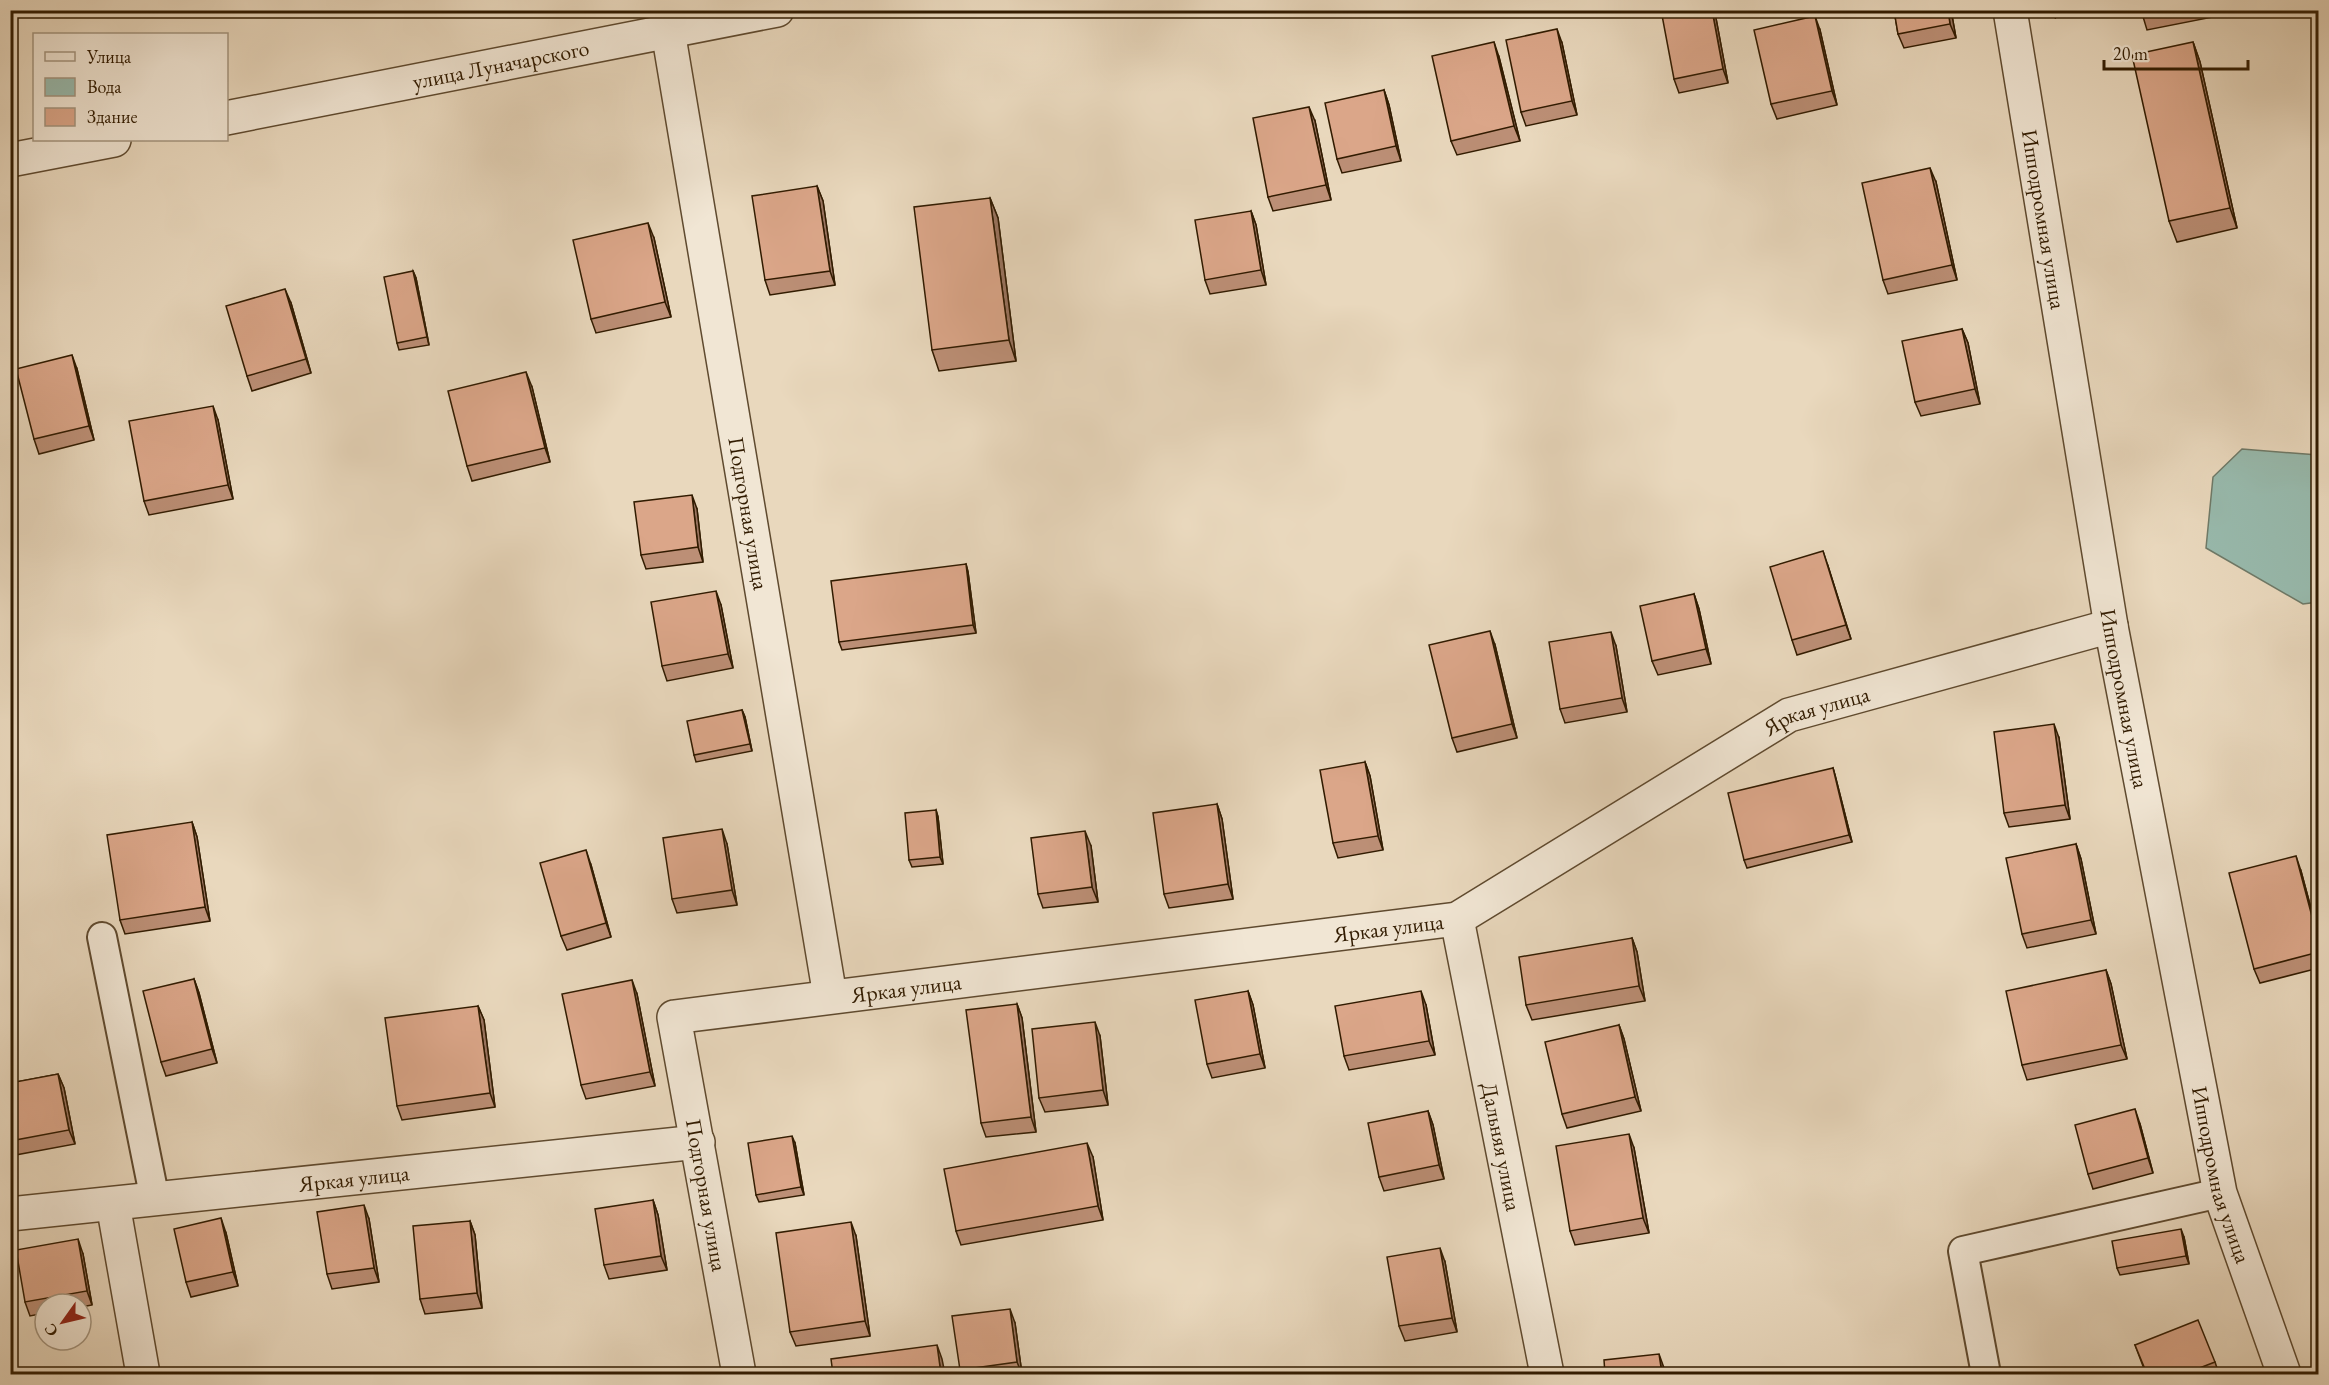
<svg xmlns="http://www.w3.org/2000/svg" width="2329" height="1385" viewBox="0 0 2329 1385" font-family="'EB Garamond',serif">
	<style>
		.water { fill: #98baad; stroke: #6f7a68; stroke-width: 1.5 }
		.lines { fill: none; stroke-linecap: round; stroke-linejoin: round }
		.service-casing { stroke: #5f4a2f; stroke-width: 32 }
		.minor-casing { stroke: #5f4a2f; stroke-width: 36 }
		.path { stroke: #311b00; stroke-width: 4; stroke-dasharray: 4.5 3; stroke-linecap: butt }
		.service { stroke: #f1e6d4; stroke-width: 28 }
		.minor { stroke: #f1e6d4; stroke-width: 33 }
		.wall { fill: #bc8f76; stroke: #311b00; stroke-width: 1.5 }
		.shaded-wall { fill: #997460; stroke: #311b00; stroke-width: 1.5 }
		.building { fill: #dba689; stroke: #311b00; stroke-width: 1.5 }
		.labels { text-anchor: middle; stroke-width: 5; stroke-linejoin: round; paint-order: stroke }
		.street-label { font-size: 22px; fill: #311b00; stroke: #f1e6d4 }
	</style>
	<rect width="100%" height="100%" fill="#e9d8bd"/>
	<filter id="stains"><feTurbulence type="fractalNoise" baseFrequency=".00333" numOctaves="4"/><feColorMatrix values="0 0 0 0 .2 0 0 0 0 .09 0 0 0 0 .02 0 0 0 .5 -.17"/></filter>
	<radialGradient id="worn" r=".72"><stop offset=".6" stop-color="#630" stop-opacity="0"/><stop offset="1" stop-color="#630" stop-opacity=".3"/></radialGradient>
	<polygon class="water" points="2242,449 2318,455 2318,602 2303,604 2206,548 2213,477"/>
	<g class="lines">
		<defs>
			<g id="service">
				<polyline points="102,937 155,1200"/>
				<polyline points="1986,1374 1963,1251 2220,1193"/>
			</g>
			<g id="minor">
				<path id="s1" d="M 2010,10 L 2111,626 L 2220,1193 L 2284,1374"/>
				<path id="s2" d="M 668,31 L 830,996"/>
				<path id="s3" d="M 226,118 L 777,10"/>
				<polyline points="10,160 114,140"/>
				<path id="s4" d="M 1457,919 L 1547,1374"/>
				<polyline points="113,1204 143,1374"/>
				<path id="s5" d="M 10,1214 L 698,1142"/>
				<path id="s6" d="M 739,1374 L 674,1017 L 1457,919 L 1789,715 L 2111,626"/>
			</g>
		</defs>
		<use href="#service" class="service-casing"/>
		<use href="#minor" class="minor-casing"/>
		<polyline class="path" points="2054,18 2059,10"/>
		<use href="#service" class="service"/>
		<use href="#minor" class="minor"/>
	</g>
	<g class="wall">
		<polygon points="1894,10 1951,10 1956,38 1904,48 1898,34"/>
		<polygon points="2141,10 2222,10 2223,15 2147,30"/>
		<polygon points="1715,13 1728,83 1679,93 1674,79"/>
		<polygon points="1820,30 1837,105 1777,119 1771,104"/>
		<polygon points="2193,42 2200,62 2237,228 2177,242 2169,221"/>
		<polygon points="1562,43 1577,115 1526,126 1521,112"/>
		<polygon points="1499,57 1520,141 1457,155 1451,141"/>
		<polygon points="1384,90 1389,105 1401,161 1342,173 1337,159"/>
		<polygon points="1315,121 1331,200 1273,211 1268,197"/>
		<polygon points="1936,182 1957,280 1888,294 1883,280"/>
		<polygon points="817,186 823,201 835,285 770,295 765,280"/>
		<polygon points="990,198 998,218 1016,361 939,371 932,350"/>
		<polygon points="1251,211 1256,225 1266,285 1210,294 1205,280"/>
		<polygon points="654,238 671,317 596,333 591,319"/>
		<polygon points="413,271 416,278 429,345 399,350 397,343"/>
		<polygon points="291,303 311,373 252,391 247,376"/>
		<polygon points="1962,329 1968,343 1980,404 1921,416 1915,402"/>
		<polygon points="77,369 94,440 39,454 34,439"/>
		<polygon points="532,387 550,462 472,481 467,466"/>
		<polygon points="218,420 233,499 149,515 144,501"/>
		<polygon points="697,509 703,562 646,569 641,555"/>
		<polygon points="966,564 968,572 976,633 842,650 839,642"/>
		<polygon points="1828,566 1851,639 1797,655 1792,640"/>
		<polygon points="1694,594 1699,609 1711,664 1658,675 1652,661"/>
		<polygon points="721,605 733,668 667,681 662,666"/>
		<polygon points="1495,645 1517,738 1457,752 1452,738"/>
		<polygon points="1616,646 1627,712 1565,723 1560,709"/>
		<polygon points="742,710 745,717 752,751 696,762 694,755"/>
		<polygon points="2059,738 2070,819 2009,827 2004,813"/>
		<polygon points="1365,762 1370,776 1383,850 1338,858 1333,843"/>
		<polygon points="1833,768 1835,775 1852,842 1747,868 1744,860"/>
		<polygon points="1217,804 1222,819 1233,899 1169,908 1164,894"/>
		<polygon points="936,810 938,817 943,864 912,867 909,860"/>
		<polygon points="192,822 197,837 210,921 125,934 120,920"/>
		<polygon points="727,844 737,905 677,913 672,899"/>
		<polygon points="2076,844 2081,859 2096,934 2027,948 2022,934"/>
		<polygon points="1091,846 1098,902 1043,908 1038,894"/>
		<polygon points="591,865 611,937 567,950 561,936"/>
		<polygon points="2301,871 2319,938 2319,968 2260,983 2254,969"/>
		<polygon points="1632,938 1637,952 1645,1001 1532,1020 1526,1005"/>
		<polygon points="2106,970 2111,984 2127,1059 2027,1080 2022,1065"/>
		<polygon points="194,979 199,993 217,1063 166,1076 161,1062"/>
		<polygon points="1248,991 1253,1005 1265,1068 1212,1078 1207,1064"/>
		<polygon points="637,994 655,1086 586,1099 581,1085"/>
		<polygon points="1017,1004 1022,1018 1036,1132 986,1137 981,1123"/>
		<polygon points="1426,1005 1435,1055 1349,1070 1344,1056"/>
		<polygon points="478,1006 484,1020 495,1107 402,1120 397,1106"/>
		<polygon points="1619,1025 1624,1039 1641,1111 1567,1128 1562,1114"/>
		<polygon points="1100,1036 1108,1105 1045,1112 1039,1098"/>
		<polygon points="58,1074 64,1088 75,1144 10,1156 10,1083"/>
		<polygon points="1428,1111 1433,1125 1444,1179 1384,1191 1379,1177"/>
		<polygon points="2140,1124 2153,1173 2093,1189 2088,1174"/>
		<polygon points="795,1143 804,1195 759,1202 756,1195"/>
		<polygon points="1634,1148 1649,1233 1575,1245 1570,1231"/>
		<polygon points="1093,1157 1103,1220 961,1245 956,1231"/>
		<polygon points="653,1200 658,1215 667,1270 609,1279 604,1265"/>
		<polygon points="369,1219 379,1282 332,1289 327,1274"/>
		<polygon points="470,1221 475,1235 482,1308 425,1314 420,1299"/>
		<polygon points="226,1233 238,1286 191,1297 186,1282"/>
		<polygon points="856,1236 870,1336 796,1346 790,1332"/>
		<polygon points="2184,1237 2189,1264 2120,1275 2117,1268"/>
		<polygon points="83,1254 92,1305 81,1307 81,1304 45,1304 45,1313 30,1316 25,1302"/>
		<polygon points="1445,1262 1457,1332 1405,1341 1399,1326"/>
		<polygon points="1015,1323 1022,1374 962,1374 960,1370"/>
		<polygon points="2135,1345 2215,1362 2219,1374 2146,1374"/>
	</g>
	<g class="shaded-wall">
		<polygon points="1712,10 1714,10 1715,13 1728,83 1723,69"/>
		<polygon points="1948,10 1951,10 1956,38 1950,24"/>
		<polygon points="1815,16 1820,30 1837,105 1832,91"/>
		<polygon points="1557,29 1562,43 1577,115 1572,101"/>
		<polygon points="1494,42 1499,57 1520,141 1514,126"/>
		<polygon points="2193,42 2200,62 2237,228 2230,208"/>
		<polygon points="1384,90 1389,105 1401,161 1396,146"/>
		<polygon points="1309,107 1315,121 1331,200 1326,185"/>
		<polygon points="1930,168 1936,182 1957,280 1952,265"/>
		<polygon points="817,186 823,201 835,285 830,271"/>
		<polygon points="990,198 998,218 1016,361 1009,340"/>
		<polygon points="1251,211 1256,225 1266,285 1261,270"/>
		<polygon points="648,223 654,238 671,317 665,302"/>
		<polygon points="413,271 416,278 429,345 427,337"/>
		<polygon points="285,289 291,303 311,373 306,359"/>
		<polygon points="1962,329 1968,343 1980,404 1975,389"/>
		<polygon points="72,355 77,369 94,440 89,426"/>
		<polygon points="526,372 532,387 550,462 545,448"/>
		<polygon points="213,406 218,420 233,499 228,485"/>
		<polygon points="692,495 697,509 703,562 698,547"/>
		<polygon points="1823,551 1828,566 1851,639 1846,625"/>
		<polygon points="966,564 968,572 976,633 973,625"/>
		<polygon points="716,591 721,605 733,668 728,654"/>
		<polygon points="1694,594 1699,609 1711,664 1706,649"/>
		<polygon points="1490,631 1495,645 1517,738 1512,724"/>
		<polygon points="1611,632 1616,646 1627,712 1622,698"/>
		<polygon points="742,710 745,717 752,751 750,744"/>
		<polygon points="2054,724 2059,738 2070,819 2065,805"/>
		<polygon points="1365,762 1370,776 1383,850 1378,836"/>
		<polygon points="1833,768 1835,775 1852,842 1849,835"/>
		<polygon points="1217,804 1222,819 1233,899 1228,884"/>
		<polygon points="936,810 938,817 943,864 940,857"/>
		<polygon points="192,822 197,837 210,921 205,907"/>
		<polygon points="722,829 727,844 737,905 732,890"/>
		<polygon points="1085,831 1091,846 1098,902 1092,887"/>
		<polygon points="2076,844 2081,859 2096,934 2091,920"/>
		<polygon points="586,850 591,865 611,937 606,923"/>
		<polygon points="2296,856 2301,871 2319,938 2319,943"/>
		<polygon points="1632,938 1637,952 1645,1001 1639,986"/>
		<polygon points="2106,970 2111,984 2127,1059 2121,1045"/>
		<polygon points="194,979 199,993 217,1063 212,1049"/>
		<polygon points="632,980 637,994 655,1086 650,1072"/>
		<polygon points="1248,991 1253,1005 1265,1068 1260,1054"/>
		<polygon points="1421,991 1426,1005 1435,1055 1429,1041"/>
		<polygon points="1017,1004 1022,1018 1036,1132 1031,1117"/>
		<polygon points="478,1006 484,1020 495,1107 490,1093"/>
		<polygon points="1095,1022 1100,1036 1108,1105 1103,1090"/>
		<polygon points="1619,1025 1624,1039 1641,1111 1635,1097"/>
		<polygon points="58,1074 64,1088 75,1144 69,1130"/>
		<polygon points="2135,1109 2140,1124 2153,1173 2148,1158"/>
		<polygon points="1428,1111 1433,1125 1444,1179 1439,1165"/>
		<polygon points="1629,1134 1634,1148 1649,1233 1643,1218"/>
		<polygon points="792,1136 795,1143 804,1195 801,1187"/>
		<polygon points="1087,1143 1093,1157 1103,1220 1098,1206"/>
		<polygon points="653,1200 658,1215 667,1270 661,1256"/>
		<polygon points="364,1205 369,1219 379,1282 374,1268"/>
		<polygon points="221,1218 226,1233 238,1286 233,1272"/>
		<polygon points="470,1221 475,1235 482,1308 477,1293"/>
		<polygon points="851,1222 856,1236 870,1336 865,1321"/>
		<polygon points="2181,1229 2184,1237 2189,1264 2186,1256"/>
		<polygon points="78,1239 83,1254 92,1305 87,1291"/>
		<polygon points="1440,1248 1445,1262 1457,1332 1452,1318"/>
		<polygon points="1010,1309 1015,1323 1022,1374 1017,1362"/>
		<polygon points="937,1345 942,1359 945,1374 941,1374"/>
		<polygon points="1659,1354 1664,1368 1665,1374 1662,1374"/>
	</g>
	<g class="building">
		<polygon points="1661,10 1712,10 1723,69 1674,79"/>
		<polygon points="1894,10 1948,10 1950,24 1898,34"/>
		<polygon points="2141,10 2169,10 2142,16"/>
		<polygon points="1815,16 1832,91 1771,104 1754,30"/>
		<polygon points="1557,29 1572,101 1521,112 1506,40"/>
		<polygon points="1494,42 1514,126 1451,141 1432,56"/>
		<polygon points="2193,42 2230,208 2169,221 2132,55"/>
		<polygon points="1384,90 1396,146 1337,159 1325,103"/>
		<polygon points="1309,107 1326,185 1268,197 1253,118"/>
		<polygon points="1930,168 1952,265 1883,280 1862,183"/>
		<polygon points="817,186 830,271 765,280 752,196"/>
		<polygon points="990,198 1009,340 932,350 914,207"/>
		<polygon points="1251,211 1261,270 1205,280 1195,220"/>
		<polygon points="648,223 665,302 591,319 573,240"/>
		<polygon points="413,271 427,337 397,343 384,277"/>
		<polygon points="285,289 306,359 247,376 226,306"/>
		<polygon points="1962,329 1975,389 1915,402 1902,341"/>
		<polygon points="72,355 89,426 34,439 16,369"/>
		<polygon points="526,372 545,448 467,466 448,391"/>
		<polygon points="213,406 228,485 144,501 129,421"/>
		<polygon points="692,495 698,547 641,555 634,502"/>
		<polygon points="1823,551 1846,625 1792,640 1770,567"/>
		<polygon points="966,564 973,625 839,642 831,581"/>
		<polygon points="716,591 728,654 662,666 651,602"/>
		<polygon points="1694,594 1706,649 1652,661 1640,606"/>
		<polygon points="1490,631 1512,724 1452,738 1429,645"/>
		<polygon points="1611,632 1622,698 1560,709 1549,642"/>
		<polygon points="742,710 750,744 694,755 687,721"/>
		<polygon points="2054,724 2065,805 2004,813 1994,732"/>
		<polygon points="1365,762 1378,836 1333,843 1320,770"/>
		<polygon points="1833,768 1849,835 1744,860 1728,793"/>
		<polygon points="1217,804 1228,884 1164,894 1153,813"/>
		<polygon points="936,810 940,857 909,860 905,813"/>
		<polygon points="192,822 205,907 120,920 107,835"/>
		<polygon points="722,829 732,890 672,899 663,838"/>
		<polygon points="1085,831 1092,887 1038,894 1031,838"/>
		<polygon points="2076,844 2091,920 2022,934 2006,858"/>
		<polygon points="586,850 606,923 561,936 540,863"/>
		<polygon points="2296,856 2319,943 2319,952 2254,969 2229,873"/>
		<polygon points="1632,938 1639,986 1526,1005 1519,957"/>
		<polygon points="2106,970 2121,1045 2022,1065 2006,991"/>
		<polygon points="194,979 212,1049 161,1062 143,991"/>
		<polygon points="632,980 650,1072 581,1085 562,994"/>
		<polygon points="1248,991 1260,1054 1207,1064 1195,1000"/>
		<polygon points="1421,991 1429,1041 1344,1056 1335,1006"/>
		<polygon points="1017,1004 1031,1117 981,1123 966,1010"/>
		<polygon points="478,1006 490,1093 397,1106 385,1018"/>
		<polygon points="1095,1022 1103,1090 1039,1098 1032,1029"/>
		<polygon points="1619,1025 1635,1097 1562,1114 1545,1042"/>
		<polygon points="58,1074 69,1130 10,1141 10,1083"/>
		<polygon points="2135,1109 2148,1158 2088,1174 2075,1125"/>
		<polygon points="1428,1111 1439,1165 1379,1177 1368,1123"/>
		<polygon points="1629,1134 1643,1218 1570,1231 1556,1146"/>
		<polygon points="792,1136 801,1187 756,1195 748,1143"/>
		<polygon points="1087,1143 1098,1206 956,1231 944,1169"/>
		<polygon points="653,1200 661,1256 604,1265 595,1209"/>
		<polygon points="364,1205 374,1268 327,1274 317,1212"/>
		<polygon points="221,1218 233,1272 186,1282 174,1229"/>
		<polygon points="470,1221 477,1293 420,1299 413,1226"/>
		<polygon points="851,1222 865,1321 790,1332 776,1233"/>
		<polygon points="2181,1229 2186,1256 2117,1268 2112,1241"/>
		<polygon points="78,1239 87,1291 25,1302 16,1250"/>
		<polygon points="1440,1248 1452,1318 1399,1326 1387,1257"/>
		<polygon points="1010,1309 1017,1362 960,1370 952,1316"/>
		<polygon points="2198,1320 2215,1362 2184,1374 2147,1374 2135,1345"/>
		<polygon points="937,1345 941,1374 833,1374 831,1359"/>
		<polygon points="1659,1354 1662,1374 1605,1374 1604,1360"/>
	</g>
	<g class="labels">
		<g class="street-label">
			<text dy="8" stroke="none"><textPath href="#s3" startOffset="280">улица Луначарского</textPath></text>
			<text dy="8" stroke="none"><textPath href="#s1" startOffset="212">Ипподромная улица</textPath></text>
			<text dy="8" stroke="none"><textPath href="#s2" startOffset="489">Подгорная улица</textPath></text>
			<text dy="8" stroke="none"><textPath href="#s1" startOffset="698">Ипподромная улица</textPath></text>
			<text dy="8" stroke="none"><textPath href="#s6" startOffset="1569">Яркая улица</textPath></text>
			<text dy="8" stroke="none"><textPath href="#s6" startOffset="1083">Яркая улица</textPath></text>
			<text dy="8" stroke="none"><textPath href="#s6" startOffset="597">Яркая улица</textPath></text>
			<text dy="8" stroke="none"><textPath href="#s4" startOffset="232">Дальняя улица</textPath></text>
			<text dy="8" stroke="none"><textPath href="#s1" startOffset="1184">Ипподромная улица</textPath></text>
			<text dy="8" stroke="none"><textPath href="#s5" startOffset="346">Яркая улица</textPath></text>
			<text transform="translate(707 1195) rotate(80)" y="8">Подгорная улица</text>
		</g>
	</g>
	<rect width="2329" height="1385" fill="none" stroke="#e9d8bd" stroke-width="36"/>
	<rect x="12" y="12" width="2305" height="1361" fill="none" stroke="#311b00" stroke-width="3"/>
	<rect x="18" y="18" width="2293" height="1349" fill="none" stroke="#311b00" stroke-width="1.5"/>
	<rect x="33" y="33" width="195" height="108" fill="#f1e6d4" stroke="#a4957f" stroke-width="1.5"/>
	<rect x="45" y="52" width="30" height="9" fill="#f1e6d4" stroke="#a4957f" stroke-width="1.5"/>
	<text x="87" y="63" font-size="18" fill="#311b00">Улица</text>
	<rect x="45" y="78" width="30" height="18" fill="#98baad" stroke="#a4957f" stroke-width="1.5"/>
	<text x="87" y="93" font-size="18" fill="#311b00">Вода</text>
	<rect x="45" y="108" width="30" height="18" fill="#dba689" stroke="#a4957f" stroke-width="1.5"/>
	<text x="87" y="123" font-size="18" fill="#311b00">Здание</text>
	<g transform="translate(63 1322) rotate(236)"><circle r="28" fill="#f1e6d4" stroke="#a4957f" stroke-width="1.5"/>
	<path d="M0-4.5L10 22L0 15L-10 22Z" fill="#8f2418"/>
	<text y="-9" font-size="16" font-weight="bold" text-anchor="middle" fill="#311b00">С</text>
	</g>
	<path d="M2104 60v9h144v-9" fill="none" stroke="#311b00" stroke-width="3"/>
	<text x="2113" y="60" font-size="18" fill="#311b00" stroke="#f1e6d4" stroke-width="4.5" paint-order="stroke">20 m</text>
	<rect width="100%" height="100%" filter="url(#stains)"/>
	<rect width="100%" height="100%" fill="url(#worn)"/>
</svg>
